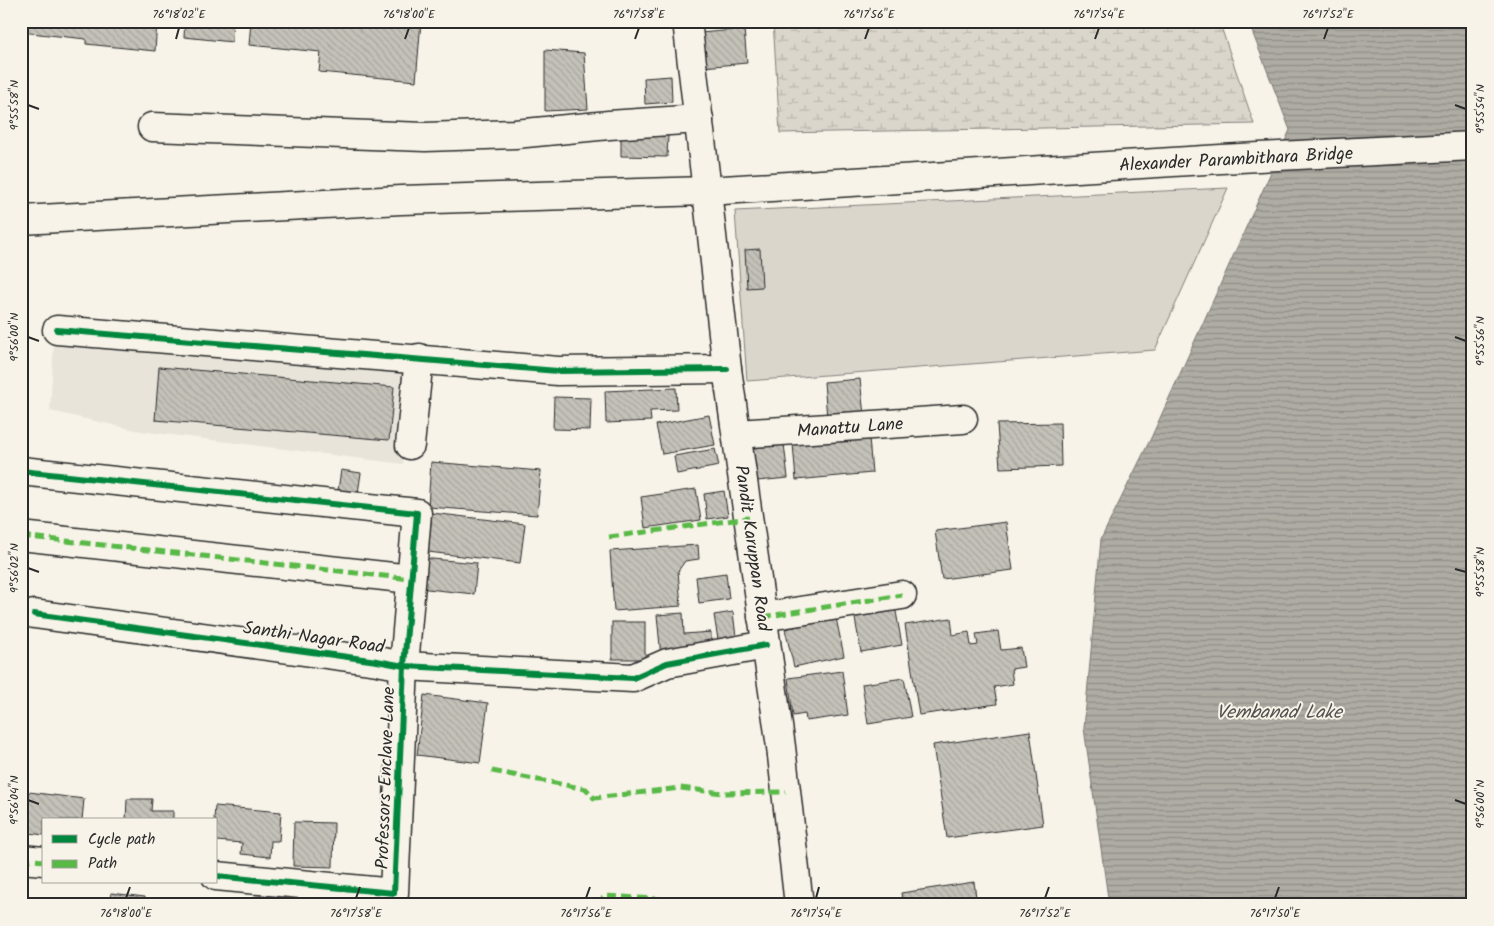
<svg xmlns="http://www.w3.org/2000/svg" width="1494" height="926" viewBox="0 0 1494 926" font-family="Kalam,sans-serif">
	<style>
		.built { fill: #e8e4da }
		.grass { fill: #dad6cc; stroke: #82807c }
		.wetland { fill: url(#wetland-marsh); stroke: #82807c }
		.water { fill: url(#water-rules); stroke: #7a7874 }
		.building { fill: url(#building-back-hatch); stroke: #2b2b2b }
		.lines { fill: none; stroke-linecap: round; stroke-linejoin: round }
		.minor-casing { stroke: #2b2b2b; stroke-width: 31 }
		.major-casing { stroke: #2b2b2b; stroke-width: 31 }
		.highway-casing { stroke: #2b2b2b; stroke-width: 31 }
		.minor { stroke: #f7f3e8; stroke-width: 28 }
		.major { stroke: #f7f3e8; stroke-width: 28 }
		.highway { stroke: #f7f3e8; stroke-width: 28 }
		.quiet { stroke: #58b947; stroke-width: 5; stroke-dasharray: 10 5; stroke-linecap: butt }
		.cycleway-casing { stroke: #f7f3e8; stroke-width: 9 }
		.cycleway { stroke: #00873e; stroke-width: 6 }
		.ticks { fill: none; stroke: #2b2b2b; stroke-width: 2 }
		.labels { text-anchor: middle; stroke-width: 4; stroke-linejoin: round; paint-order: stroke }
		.street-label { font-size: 18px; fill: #2b2b2b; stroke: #f7f3e8 }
		.water-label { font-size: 19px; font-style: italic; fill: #53524f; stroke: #f7f3e8 }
		.neatline { fill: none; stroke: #2b2b2b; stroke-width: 2 }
		.ticks-label { font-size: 12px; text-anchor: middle; fill: #2b2b2b }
	</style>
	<defs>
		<pattern id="wetland-marsh" width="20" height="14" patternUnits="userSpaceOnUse" patternTransform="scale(1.25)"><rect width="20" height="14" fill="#dad6cc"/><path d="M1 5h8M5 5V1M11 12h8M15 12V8" fill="none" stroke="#bbb8af"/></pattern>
		<pattern id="water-rules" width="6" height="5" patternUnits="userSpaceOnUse" patternTransform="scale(1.25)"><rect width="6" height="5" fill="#afaca4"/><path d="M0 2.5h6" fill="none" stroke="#8f8c86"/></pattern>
		<pattern id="building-back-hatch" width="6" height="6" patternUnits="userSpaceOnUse" patternTransform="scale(1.25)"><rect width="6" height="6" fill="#c4c1b9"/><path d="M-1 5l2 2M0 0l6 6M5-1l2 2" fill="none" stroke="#a9a69f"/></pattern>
	</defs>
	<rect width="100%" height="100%" fill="#f7f3e8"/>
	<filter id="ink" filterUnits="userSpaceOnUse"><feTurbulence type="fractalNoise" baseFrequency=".02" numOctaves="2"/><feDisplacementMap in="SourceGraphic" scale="10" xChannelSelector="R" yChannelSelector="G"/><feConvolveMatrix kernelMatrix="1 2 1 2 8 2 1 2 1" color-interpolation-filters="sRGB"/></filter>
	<g filter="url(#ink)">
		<polygon class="built" points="54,341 412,369 403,464 140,431 50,411"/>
		<polygon class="grass" points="1228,188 1155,350 747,381 735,211"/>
		<polygon class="wetland" points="773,21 1219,21 1254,124 780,133"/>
		<polygon class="water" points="1248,21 1473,21 1473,905 1109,905 1084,728 1101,539 1151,438 1290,130"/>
		<g class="building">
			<polygon points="21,21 157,21 155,51 86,44 86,39 21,32"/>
			<polygon points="185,21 233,21 232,42 184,37"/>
			<polygon points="251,21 421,21 416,81 319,72 321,52 249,45"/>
			<polygon points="744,29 747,63 703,67 700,33"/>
			<polygon points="545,50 584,53 588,109 545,111"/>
			<polygon points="671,76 672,102 645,104 644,78"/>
			<polygon points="621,135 668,135 667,157 621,156"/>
			<polygon points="760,249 762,287 747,288 745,250"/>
			<polygon points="159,367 394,387 389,440 155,420"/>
			<polygon points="860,379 864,415 827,418 824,382"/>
			<polygon points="676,388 677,410 650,411 651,421 606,423 605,391"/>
			<polygon points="554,397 591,398 590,430 553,429"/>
			<polygon points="709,415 715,445 662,454 656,425"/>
			<polygon points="1060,423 1061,466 1000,468 997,424"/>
			<polygon points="869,438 872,473 796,480 793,444"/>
			<polygon points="784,444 788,478 757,481 753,448"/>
			<polygon points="715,449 719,466 677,474 674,456"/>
			<polygon points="431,462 541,471 537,515 428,507"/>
			<polygon points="341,470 361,473 357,500 337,497"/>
			<polygon points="696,489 701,520 645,528 641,497"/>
			<polygon points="724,491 728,516 707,519 704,494"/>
			<polygon points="432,513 525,524 520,563 428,552"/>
			<polygon points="1006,522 1013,570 942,579 935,531"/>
			<polygon points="698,545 699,559 685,561 678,571 681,606 614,611 610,551"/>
			<polygon points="421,558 477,563 474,594 418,588"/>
			<polygon points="726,573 729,599 699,603 696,577"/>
			<polygon points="895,606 902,645 861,652 854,613"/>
			<polygon points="733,612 736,637 719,646 714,615"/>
			<polygon points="683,613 684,634 711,632 711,649 661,657 657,615"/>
			<polygon points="836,618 844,656 794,667 785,629"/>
			<polygon points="951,618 953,635 969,632 971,646 978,645 976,634 998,631 1001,650 1021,648 1024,667 1011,669 1013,684 994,687 997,704 919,715 905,625"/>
			<rect x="612" y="622" width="33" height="37"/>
			<polygon points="842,671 848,715 806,721 805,714 793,716 788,678"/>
			<polygon points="904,678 911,717 868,724 862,684"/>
			<polygon points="424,695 488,703 480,763 417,755"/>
			<polygon points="1030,731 1043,825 947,838 933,745"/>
			<polygon points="21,791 84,799 82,820 44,820 44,835 21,832"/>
			<polygon points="127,799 152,799 151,811 173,811 173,820 126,820"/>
			<polygon points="215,806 281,812 279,841 271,841 270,857 241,854 242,843 216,841 216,820 214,820"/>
			<polygon points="294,822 334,823 333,867 293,866"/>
			<polygon points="974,882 977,905 903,905 901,893"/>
			<polygon points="111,893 145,897 144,905 109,905"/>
			<polygon points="21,898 64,900 64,905 21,905"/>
		</g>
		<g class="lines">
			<defs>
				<g id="minor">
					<polyline points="687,21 707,191"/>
					<polyline points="152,127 425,137 515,134 609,125 699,119"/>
					<polyline points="57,330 558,371 727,369"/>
					<polyline points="737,434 963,419"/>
					<polyline points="410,445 419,358"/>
					<polyline points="21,471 417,513 404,666 394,893 216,876"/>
					<polyline points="21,536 411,579"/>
					<polyline points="34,614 377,661 404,666 633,678 667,663 766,645"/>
					<polyline points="762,617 902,595"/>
					<polyline points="21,859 44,861"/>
				</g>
				<polyline id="major" points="707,191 727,369 781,747 799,905"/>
				<polyline id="highway" points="21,220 401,200 707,191 1221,159 1473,146"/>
			</defs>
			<use href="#minor" class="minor-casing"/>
			<use href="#major" class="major-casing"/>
			<use href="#highway" class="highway-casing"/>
			<use href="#minor" class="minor"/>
			<use href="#major" class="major"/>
			<use href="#highway" class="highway"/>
			<g class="quiet">
				<polyline points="21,536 411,579"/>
				<polyline points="609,537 749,518"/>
				<polyline points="762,617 902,595"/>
				<polyline points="492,771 586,789 594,798 680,788 723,793 786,792"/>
				<polyline points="21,859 44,861"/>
				<polyline points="597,905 605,896 756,905"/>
			</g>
			<defs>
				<g id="cycleway">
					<polyline points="57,330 558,371 727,369"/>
					<polyline points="21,471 417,513 404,666 394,893 216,876"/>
					<polyline points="34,614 377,661 404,666 633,678 667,663 766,645"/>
				</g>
			</defs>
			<use href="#cycleway" class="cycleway-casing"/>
			<use href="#cycleway" class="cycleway"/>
		</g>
	</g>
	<path class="ticks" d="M 176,39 L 179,28M 405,39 L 409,28M 635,39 L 639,28M 865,39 L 869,28M 1095,39 L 1099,28M 1324,39 L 1328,28M 28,105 L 39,109M 1455,105 L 1466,109M 28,337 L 39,341M 1455,337 L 1466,341M 28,568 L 39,572M 1455,569 L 1466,572M 28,800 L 39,804M 1455,800 L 1466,804M 126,898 L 130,887M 356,898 L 360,887M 586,898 L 590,887M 816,898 L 819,887M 1045,898 L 1049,887M 1275,898 L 1279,887"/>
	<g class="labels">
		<g class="street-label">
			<text transform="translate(1236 159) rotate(-3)" y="6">Alexander Parambithara Bridge</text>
			<text transform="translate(850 427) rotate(-4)" y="6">Manattu Lane</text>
			<text transform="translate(753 548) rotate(82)" y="6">Pandit Karuppan Road</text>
			<text transform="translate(314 637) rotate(8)" y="6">Santhi Nagar Road</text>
			<text transform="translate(385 778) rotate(-88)" y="6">Professors Enclave Lane</text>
		</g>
		<g class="water-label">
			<text x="1279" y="718">Vembanad Lake</text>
		</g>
	</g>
	<rect width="1494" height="926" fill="none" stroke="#f7f3e8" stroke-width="55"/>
	<rect x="42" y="818" width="175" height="65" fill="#f7f3e8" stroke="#a5a39c"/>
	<rect x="52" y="835" width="25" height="8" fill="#00873e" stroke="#a5a39c"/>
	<text x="88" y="844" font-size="15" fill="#2b2b2b">Cycle path</text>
	<rect x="52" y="860" width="25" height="8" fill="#58b947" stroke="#a5a39c"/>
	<text x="88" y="868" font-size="15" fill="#2b2b2b">Path</text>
	<rect x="28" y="28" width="1438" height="870" class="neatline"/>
	<g class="ticks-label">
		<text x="179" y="18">76°18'02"E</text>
		<text x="409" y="18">76°18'00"E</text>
		<text x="639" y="18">76°17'58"E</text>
		<text x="869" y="18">76°17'56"E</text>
		<text x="1099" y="18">76°17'54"E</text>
		<text x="1328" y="18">76°17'52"E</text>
		<text transform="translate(14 105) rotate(-90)" y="4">9°55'58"N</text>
		<text transform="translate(1480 109) rotate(-90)" y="4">9°55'54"N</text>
		<text transform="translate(14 337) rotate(-90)" y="4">9°56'00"N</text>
		<text transform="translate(1480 341) rotate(-90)" y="4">9°55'56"N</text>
		<text transform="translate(14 568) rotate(-90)" y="4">9°56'02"N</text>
		<text transform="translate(1480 572) rotate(-90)" y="4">9°55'58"N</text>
		<text transform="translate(14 800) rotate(-90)" y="4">9°56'04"N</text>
		<text transform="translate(1480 804) rotate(-90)" y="4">9°56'00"N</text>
		<text x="126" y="917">76°18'00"E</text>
		<text x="356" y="917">76°17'58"E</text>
		<text x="586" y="917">76°17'56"E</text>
		<text x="816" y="917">76°17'54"E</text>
		<text x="1045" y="917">76°17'52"E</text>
		<text x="1275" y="917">76°17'50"E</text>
	</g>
</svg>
